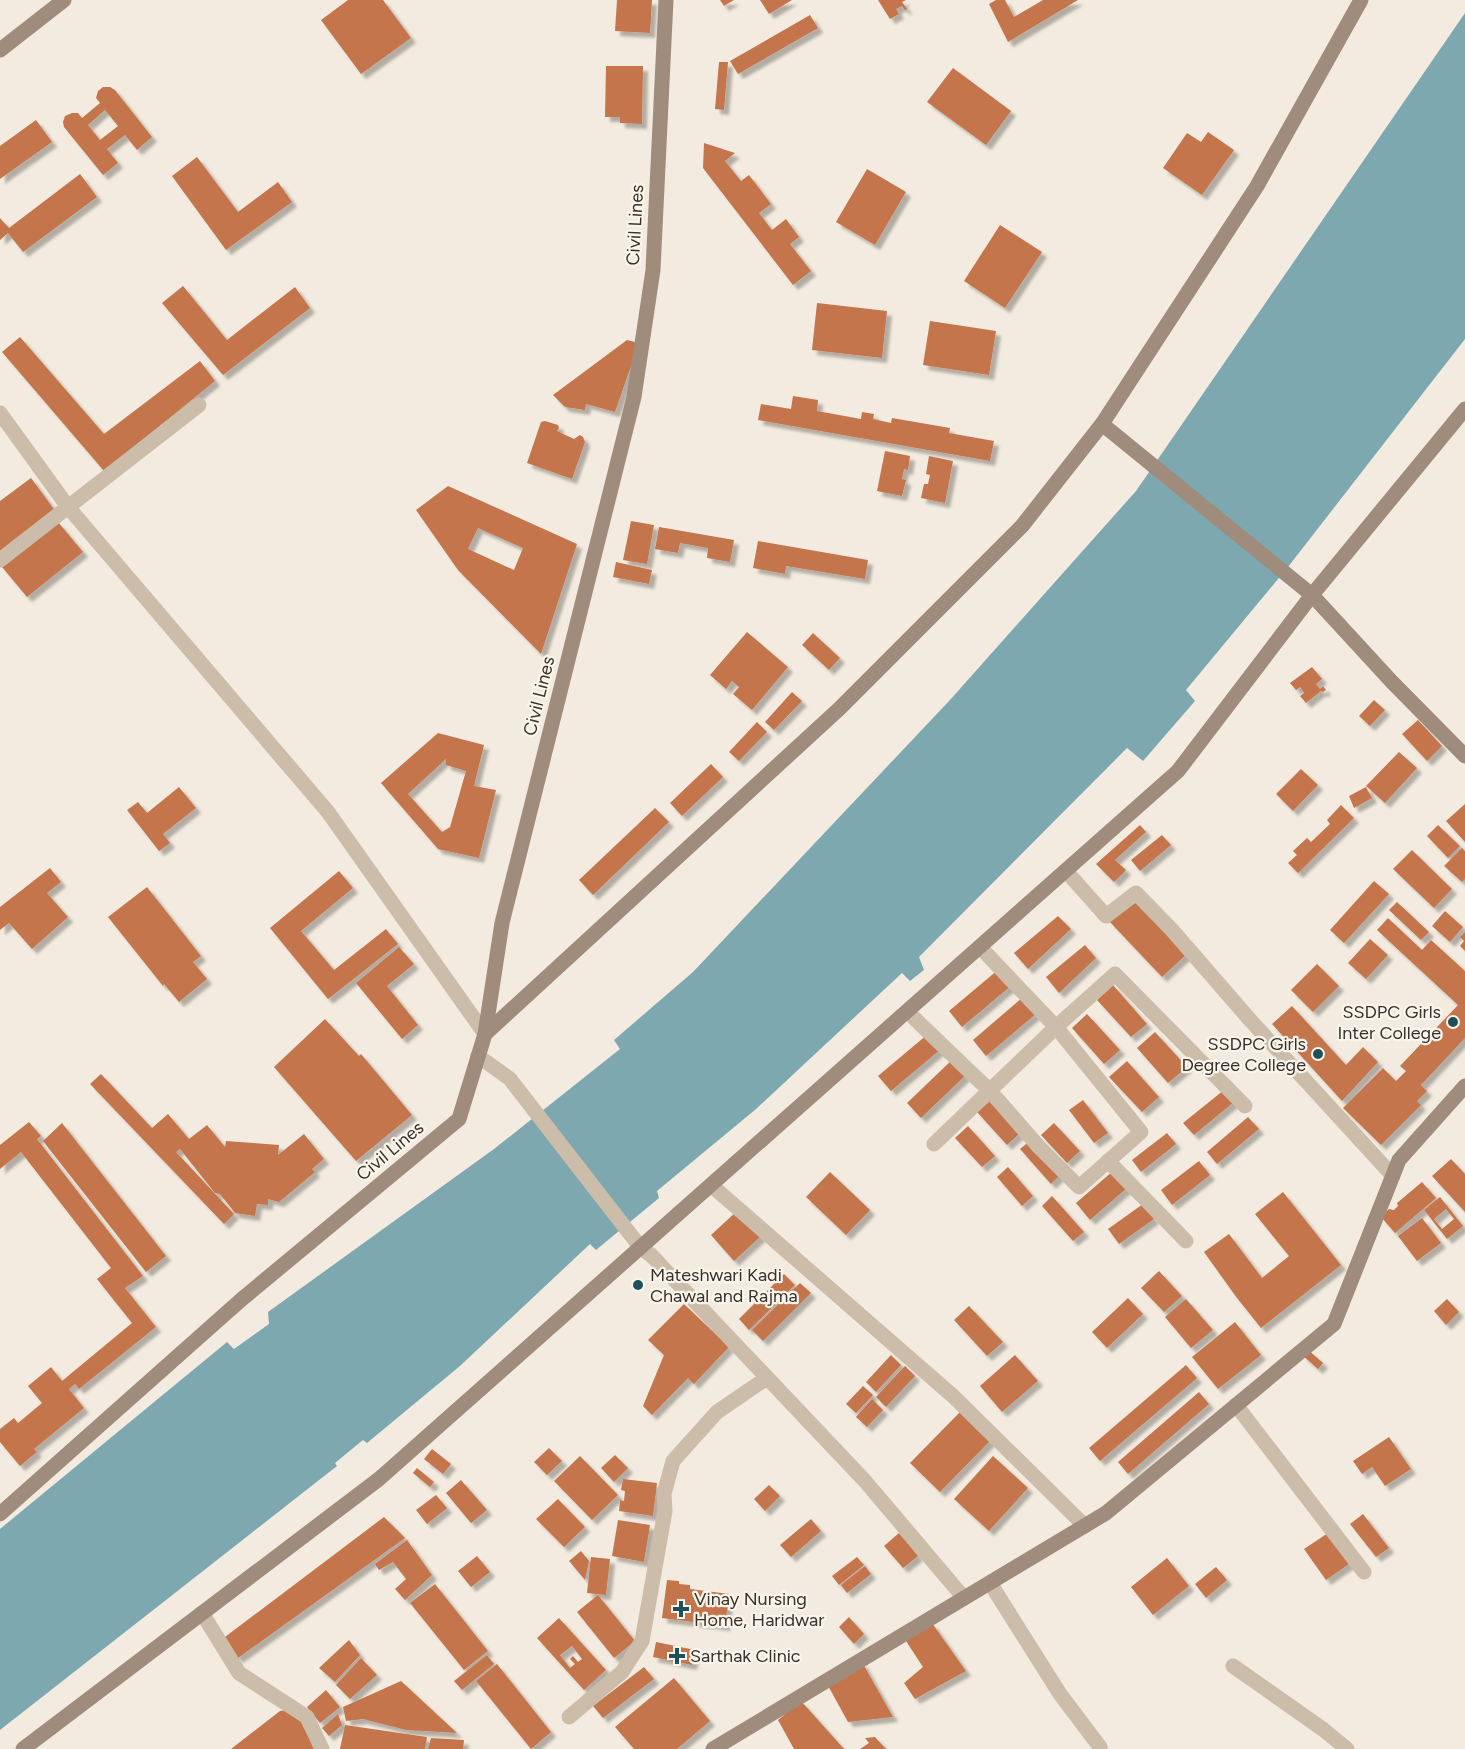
<svg xmlns="http://www.w3.org/2000/svg" width="1465" height="1749" viewBox="0 0 1465 1749" font-family="Figtree,sans-serif">
	<style>
		.water { fill: #7ea8b0 }
		.building { fill: #c4754b; fill-rule: evenodd; filter: url(#shadow) }
		.lines { fill: none; stroke-linecap: round; stroke-linejoin: round }
		.street { stroke: #cbbdaa; stroke-width: 15 }
		.secondary { stroke: #9f8c7c; stroke-width: 15 }
		.poi-dot { fill: #1f505a; stroke: #faf5eb; stroke-width: 2 }
		.labels { text-anchor: middle; stroke-width: 4.5; stroke-linejoin: round; paint-order: stroke }
		.street-label { font-size: 18px; fill: #39302a; stroke: #faf5eb }
		.poi-label { font-size: 18px; fill: #39302a; stroke: #faf5eb; text-anchor: start }
	</style>
	<defs>
		<filter id="shadow"><feDropShadow dx="5" dy="5" stdDeviation="1.5" flood-color="#0004"/></filter>
	</defs>
	<rect width="100%" height="100%" fill="#f3ebdf"/>
	<polygon class="water" points="1465,13 1465,339 1288,567 1186,690 1195,701 1143,761 1127,748 919,957 924,970 910,981 902,973 756,1109 657,1191 659,1198 596,1250 590,1244 460,1366 367,1443 363,1440 335,1463 337,1466 0,1730 0,1529 227,1342 234,1349 269,1324 268,1312 494,1149 620,1049 614,1040 693,972 950,700 1136,491"/>
	<g class="building">
		<polygon points="348,0 383,0 411,38 361,74 321,20"/>
		<polygon points="617,0 652,0 650,33 615,31"/>
		<polygon points="720,0 734,0 724,6"/>
		<polygon points="760,0 792,0 769,14"/>
		<polygon points="878,0 906,0 902,2 907,9 905,10 902,6 896,9 899,14 890,19"/>
		<polygon points="996,0 1005,0 1014,17 1043,0 1078,0 1008,42 989,4"/>
		<polygon points="810,15 818,28 738,74 730,61"/>
		<polygon points="719,62 728,62 724,110 715,109"/>
		<polygon points="606,66 643,66 642,124 620,123 620,117 605,117"/>
		<polygon points="953,68 1011,111 986,145 927,102"/>
		<path d="M 103,87 L 110,87 L 115,90 L 152,137 L 137,150 L 125,135 L 107,149 L 118,163 L 103,175 L 64,127 L 63,122 L 65,116 L 72,113 L 78,113 L 82,118 L 100,103 L 96,98 L 98,91 ZM 105,110 L 118,126 L 100,140 L 88,125 Z"/>
		<polygon points="36,120 52,142 0,179 0,146"/>
		<polygon points="1208,132 1234,150 1202,195 1163,168 1187,133 1201,142"/>
		<polygon points="704,143 735,153 725,161 741,181 749,175 771,204 759,213 772,230 786,219 799,237 790,244 811,271 793,285 703,168"/>
		<polygon points="197,157 238,212 278,182 292,202 226,250 172,176"/>
		<polygon points="867,169 906,192 875,245 836,222"/>
		<polygon points="80,174 97,197 23,252 8,233 0,240 0,218 9,228"/>
		<polygon points="1000,225 1042,252 1005,308 964,281"/>
		<polygon points="183,286 227,340 295,287 310,308 223,375 162,303"/>
		<polygon points="817,303 887,311 882,358 812,350"/>
		<polygon points="930,321 996,331 989,375 923,365"/>
		<polygon points="20,337 104,434 200,361 215,381 104,471 2,352"/>
		<polygon points="627,340 639,343 615,412 586,404 585,410 565,407 553,395"/>
		<polygon points="793,396 818,400 817,411 861,419 862,412 874,414 873,419 891,423 892,418 950,428 949,433 994,441 990,461 758,420 761,404 791,409"/>
		<polygon points="545,421 558,425 559,428 557,431 574,439 580,435 583,437 585,442 572,479 527,463 541,422"/>
		<polygon points="885,451 910,456 908,470 904,469 902,479 906,480 902,496 877,491"/>
		<polygon points="929,456 953,461 945,503 921,498 924,484 928,484 930,475 926,474"/>
		<polygon points="31,478 56,512 0,553 0,501"/>
		<path d="M 448,486 L 577,544 L 541,654 L 458,570 L 416,510 ZM 478,528 L 523,548 L 514,570 L 468,549 Z"/>
		<polygon points="631,521 654,525 647,564 623,560"/>
		<polygon points="58,522 83,552 27,597 2,567"/>
		<polygon points="659,527 734,540 730,562 707,558 708,548 680,543 678,553 655,549"/>
		<polygon points="758,541 868,560 865,579 786,566 785,574 753,568"/>
		<polygon points="616,562 652,570 649,584 613,577"/>
		<polygon points="747,632 788,667 752,710 733,694 739,687 732,681 726,689 710,675"/>
		<polygon points="813,633 840,658 829,670 802,645"/>
		<polygon points="1312,667 1322,679 1316,684 1320,689 1323,686 1326,690 1323,692 1321,691 1306,703 1300,696 1304,693 1300,687 1296,690 1290,683"/>
		<polygon points="792,692 802,701 774,730 765,722"/>
		<polygon points="1374,700 1385,710 1370,726 1359,716"/>
		<polygon points="1418,720 1442,746 1427,761 1402,734"/>
		<polygon points="757,722 767,732 739,761 729,752"/>
		<path d="M 438,733 L 484,745 L 474,786 L 496,790 L 479,858 L 438,849 L 381,783 ZM 446,759 L 446,765 L 466,771 L 450,827 L 442,832 L 408,794 Z"/>
		<polygon points="1399,752 1417,768 1385,803 1366,786"/>
		<polygon points="711,764 723,777 682,816 670,803"/>
		<polygon points="1301,769 1318,785 1293,811 1276,794"/>
		<polygon points="179,787 196,808 163,834 170,843 159,851 127,810 138,802 147,813"/>
		<polygon points="1366,787 1372,798 1354,808 1349,796"/>
		<polygon points="1465,804 1465,842 1446,821"/>
		<polygon points="1341,805 1354,818 1298,873 1288,863 1297,855 1293,851 1307,838 1311,842 1330,824 1327,820"/>
		<polygon points="655,808 669,822 593,895 579,880"/>
		<polygon points="1140,825 1146,832 1115,860 1126,870 1114,882 1096,864"/>
		<polygon points="1438,825 1460,846 1448,858 1427,836"/>
		<polygon points="1162,835 1171,845 1140,871 1131,860"/>
		<polygon points="1462,848 1465,851 1465,879 1462,882 1444,866"/>
		<polygon points="1412,850 1452,889 1434,908 1393,869"/>
		<polygon points="50,868 61,882 47,893 68,917 32,949 9,923 0,930 0,907"/>
		<polygon points="339,871 353,888 301,931 334,970 386,929 398,944 328,999 270,928"/>
		<polygon points="1374,881 1389,894 1344,943 1330,930"/>
		<polygon points="147,887 201,956 193,962 207,979 179,1002 164,984 163,986 108,917"/>
		<polygon points="1136,896 1189,952 1162,977 1109,921"/>
		<polygon points="1397,902 1429,932 1421,940 1389,910"/>
		<polygon points="1445,911 1463,927 1450,942 1432,926"/>
		<polygon points="1058,916 1071,929 1028,969 1014,953"/>
		<polygon points="1388,918 1422,950 1431,940 1465,971 1465,1038 1421,1085 1427,1091 1417,1101 1421,1105 1381,1145 1343,1108 1383,1068 1396,1081 1406,1071 1400,1066 1458,1005 1377,930"/>
		<polygon points="1465,932 1465,951 1460,946 1464,941 1460,937"/>
		<polygon points="1370,939 1388,955 1366,979 1348,963"/>
		<polygon points="1085,945 1096,958 1059,993 1046,977"/>
		<polygon points="399,947 414,964 387,986 418,1025 402,1039 356,983"/>
		<polygon points="1317,964 1339,986 1313,1012 1291,990"/>
		<polygon points="999,969 1012,985 962,1027 949,1011"/>
		<polygon points="1113,985 1147,1024 1131,1037 1097,1000"/>
		<polygon points="1022,998 1036,1014 986,1056 973,1040"/>
		<polygon points="1292,1006 1346,1065 1363,1047 1378,1062 1342,1101 1272,1024"/>
		<polygon points="1087,1014 1120,1050 1104,1064 1072,1028"/>
		<polygon points="325,1019 359,1056 361,1054 412,1115 356,1161 274,1067"/>
		<polygon points="1155,1032 1187,1067 1168,1083 1137,1048"/>
		<polygon points="928,1034 941,1049 891,1091 878,1076"/>
		<polygon points="954,1058 968,1073 921,1118 907,1103"/>
		<polygon points="1127,1061 1159,1097 1142,1112 1109,1077"/>
		<polygon points="101,1074 152,1128 168,1114 189,1139 207,1125 225,1147 226,1141 279,1145 278,1155 304,1134 324,1159 312,1169 315,1172 279,1202 268,1199 268,1205 257,1204 255,1216 235,1213 220,1194 215,1193 180,1149 176,1152 234,1214 224,1224 90,1084"/>
		<polygon points="1224,1090 1234,1102 1194,1135 1183,1123"/>
		<polygon points="1083,1100 1108,1133 1094,1143 1069,1110"/>
		<polygon points="990,1101 1019,1134 1007,1145 977,1112"/>
		<polygon points="1248,1117 1259,1129 1217,1164 1207,1152"/>
		<polygon points="29,1122 41,1136 37,1139 143,1276 125,1288 156,1327 79,1389 75,1384 69,1389 84,1408 34,1449 37,1452 20,1466 0,1442 0,1429 14,1418 18,1423 42,1403 28,1386 51,1367 62,1381 132,1323 97,1279 111,1268 21,1152 0,1169 0,1145"/>
		<polygon points="62,1123 166,1256 146,1272 43,1141"/>
		<polygon points="1054,1123 1080,1151 1067,1163 1041,1135"/>
		<polygon points="968,1126 995,1156 982,1167 955,1138"/>
		<polygon points="1167,1133 1176,1144 1141,1172 1132,1160"/>
		<polygon points="1031,1140 1061,1174 1051,1184 1020,1149"/>
		<polygon points="1451,1159 1465,1174 1465,1212 1432,1176"/>
		<polygon points="1199,1161 1210,1175 1172,1205 1161,1190"/>
		<polygon points="1008,1167 1033,1196 1022,1206 997,1177"/>
		<polygon points="1113,1171 1127,1188 1090,1220 1076,1203"/>
		<polygon points="830,1172 870,1210 846,1235 806,1197"/>
		<polygon points="1422,1182 1436,1198 1395,1233 1381,1217 1389,1209 1394,1210 1398,1206 1397,1203"/>
		<polygon points="1283,1192 1341,1265 1261,1328 1237,1298 1204,1252 1229,1234 1262,1278 1289,1256 1255,1214"/>
		<polygon points="1052,1196 1084,1232 1073,1241 1042,1206"/>
		<path d="M 1440,1197 L 1463,1226 L 1447,1239 L 1424,1210 ZM 1446,1209 L 1454,1219 L 1442,1229 L 1434,1219 Z"/>
		<polygon points="1143,1204 1154,1219 1119,1244 1108,1229"/>
		<polygon points="737,1211 761,1236 734,1261 711,1235"/>
		<polygon points="1422,1218 1441,1243 1417,1261 1398,1236"/>
		<polygon points="1159,1271 1182,1296 1164,1312 1141,1288"/>
		<polygon points="784,1274 795,1285 749,1330 739,1319"/>
		<polygon points="800,1283 811,1293 763,1341 752,1330"/>
		<polygon points="1128,1298 1143,1314 1107,1348 1092,1332"/>
		<polygon points="1186,1299 1213,1330 1191,1348 1165,1317"/>
		<polygon points="1447,1299 1459,1312 1446,1325 1434,1311"/>
		<polygon points="684,1304 729,1347 694,1384 688,1378 652,1415 643,1406 664,1355 648,1340"/>
		<polygon points="969,1306 1003,1342 987,1356 954,1320"/>
		<polygon points="1235,1322 1261,1355 1218,1389 1192,1357"/>
		<polygon points="1307,1349 1323,1363 1318,1369 1302,1355"/>
		<polygon points="891,1355 901,1365 876,1392 866,1382"/>
		<polygon points="1015,1355 1038,1381 1002,1412 980,1386"/>
		<polygon points="1186,1365 1197,1378 1100,1461 1089,1448"/>
		<polygon points="905,1366 915,1376 886,1407 876,1397"/>
		<polygon points="863,1386 873,1395 856,1413 846,1404"/>
		<polygon points="1199,1392 1209,1404 1128,1474 1118,1462"/>
		<polygon points="872,1399 883,1410 867,1427 856,1417"/>
		<polygon points="961,1411 991,1440 940,1492 910,1463"/>
		<polygon points="1389,1437 1411,1469 1385,1486 1372,1467 1362,1474 1353,1461"/>
		<polygon points="549,1448 562,1461 547,1475 534,1462"/>
		<polygon points="432,1449 451,1464 443,1474 424,1459"/>
		<polygon points="615,1455 628,1468 614,1482 601,1468"/>
		<polygon points="580,1456 618,1495 592,1520 554,1481"/>
		<polygon points="993,1456 1028,1488 989,1531 954,1499"/>
		<polygon points="417,1468 434,1482 430,1487 413,1473"/>
		<polygon points="623,1479 657,1483 653,1516 619,1511 620,1500 624,1501 625,1491 621,1490"/>
		<polygon points="461,1480 487,1510 471,1523 446,1493"/>
		<polygon points="769,1485 780,1496 765,1511 754,1499"/>
		<polygon points="436,1495 447,1508 427,1524 416,1510"/>
		<polygon points="558,1499 585,1527 564,1547 536,1519"/>
		<polygon points="1363,1514 1389,1548 1376,1557 1350,1524"/>
		<polygon points="384,1517 405,1538 238,1658 221,1640"/>
		<polygon points="811,1519 821,1531 791,1557 780,1545"/>
		<polygon points="618,1520 650,1525 644,1562 612,1556"/>
		<polygon points="899,1533 918,1556 903,1568 884,1546"/>
		<polygon points="1328,1533 1349,1564 1326,1580 1304,1549"/>
		<polygon points="407,1540 432,1575 405,1600 395,1589 406,1579 393,1562 379,1570 375,1564"/>
		<polygon points="581,1551 589,1561 585,1580 569,1561"/>
		<polygon points="477,1556 490,1572 471,1587 458,1571"/>
		<polygon points="591,1557 610,1559 606,1595 587,1593"/>
		<polygon points="857,1557 864,1565 839,1585 832,1576"/>
		<polygon points="1167,1558 1189,1586 1153,1615 1131,1587"/>
		<polygon points="865,1566 871,1574 847,1593 841,1585"/>
		<polygon points="1216,1567 1227,1580 1206,1598 1195,1584"/>
		<polygon points="667,1580 679,1581 679,1584 690,1585 690,1589 729,1594 725,1626 662,1618"/>
		<polygon points="435,1584 488,1651 464,1670 410,1603"/>
		<polygon points="598,1595 635,1641 614,1658 577,1612"/>
		<polygon points="849,1617 864,1634 854,1644 839,1627"/>
		<path d="M 559,1618 L 606,1670 L 584,1690 L 537,1638 ZM 572,1646 L 582,1659 L 578,1662 L 573,1656 L 570,1659 L 575,1664 L 570,1668 L 560,1655 Z"/>
		<polygon points="932,1623 966,1671 915,1699 904,1683 923,1667 906,1641"/>
		<polygon points="349,1640 360,1655 335,1682 319,1668"/>
		<polygon points="656,1642 695,1650 692,1665 653,1657"/>
		<polygon points="487,1655 494,1664 462,1690 454,1681"/>
		<polygon points="361,1658 377,1675 350,1699 336,1685"/>
		<polygon points="862,1662 893,1717 848,1722 826,1682"/>
		<polygon points="497,1664 551,1732 531,1749 476,1681"/>
		<polygon points="644,1667 654,1679 603,1718 593,1706"/>
		<polygon points="674,1678 710,1721 677,1749 634,1749 615,1727"/>
		<polygon points="401,1681 457,1733 406,1730 363,1719 346,1721 343,1707"/>
		<polygon points="326,1690 340,1707 320,1723 307,1707"/>
		<polygon points="801,1701 844,1749 794,1749 778,1720"/>
		<polygon points="294,1709 316,1749 231,1749 280,1711"/>
		<polygon points="338,1714 342,1725 329,1736 322,1728"/>
		<polygon points="345,1725 427,1737 425,1749 340,1749"/>
		<polygon points="875,1737 886,1749 860,1749 869,1743 865,1738"/>
		<polygon points="431,1738 464,1740 463,1749 428,1749"/>
	</g>
	<g class="lines">
		<g class="street">
			<polyline points="0,413 68,507 328,812 485,1034"/>
			<polyline points="0,560 199,405"/>
			<polyline points="1066,871 1106,916 1136,893 1172,930 1251,1021 1393,1176"/>
			<polyline points="980,947 1056,1027 1115,974 1245,1106"/>
			<polyline points="914,1018 990,1091 1039,1147 1079,1187 1141,1132 1056,1027 934,1144"/>
			<polyline points="478,1056 510,1079 641,1248 651,1255 865,1481 964,1598"/>
			<polyline points="1108,1161 1186,1241"/>
			<polyline points="711,1185 953,1396 1085,1526"/>
			<polyline points="1236,1405 1364,1572"/>
			<polyline points="990,1583 1060,1694 1100,1747"/>
			<polyline points="202,1613 239,1673 307,1717 322,1749"/>
			<polyline points="1233,1666 1324,1730 1347,1749"/>
			<polyline points="569,1717 622,1672 642,1641 665,1511 664,1494 673,1461 717,1412 767,1378"/>
		</g>
		<g class="secondary">
			<polyline points="0,50 64,0"/>
			<polyline points="1102,424 1312,595 1392,682 1465,756"/>
			<polyline points="485,1034 839,709 1022,526 1102,424 1257,186 1361,0"/>
			<polyline points="0,1514 242,1299 459,1119 485,1034 502,923 634,397 653,270 666,0"/>
			<polyline points="23,1749 379,1479 1178,771 1312,595 1465,409"/>
			<polyline points="713,1749 1106,1513 1334,1324 1399,1160 1465,1086"/>
		</g>
	</g>
	<g class="poi-dot">
		<circle cx="1453" cy="1022" r="6"/>
		<circle cx="1318" cy="1054" r="6"/>
		<circle cx="638" cy="1285" r="6"/>
		<path d="M678 1600h6v6h6v6h-6v6h-6v-6h-6v-6h6z"/>
		<path d="M674 1647h6v6h6v6h-6v6h-6v-6h-6v-6h6z"/>
	</g>
	<g class="labels">
		<g class="street-label">
			<text transform="translate(635 225) rotate(-87)" y="6">Civil Lines</text>
			<text transform="translate(539 696) rotate(-76)" y="6">Civil Lines</text>
			<text transform="translate(390 1151) rotate(-40)" y="6">Civil Lines</text>
		</g>
		<g class="poi-label">
			<text x="1441" y="1018" text-anchor="end">SSDPC Girls<tspan x="1441" dy="21">Inter College</tspan></text>
			<text x="1306" y="1050" text-anchor="end">SSDPC Girls<tspan x="1306" dy="21">Degree College</tspan></text>
			<text x="650" y="1281">Mateshwari Kadi<tspan x="650" dy="21">Chawal and Rajma</tspan></text>
			<text x="694" y="1605">Vinay Nursing<tspan x="694" dy="21">Home, Haridwar</tspan></text>
			<text x="690" y="1662">Sarthak Clinic</text>
		</g>
	</g>
</svg>
